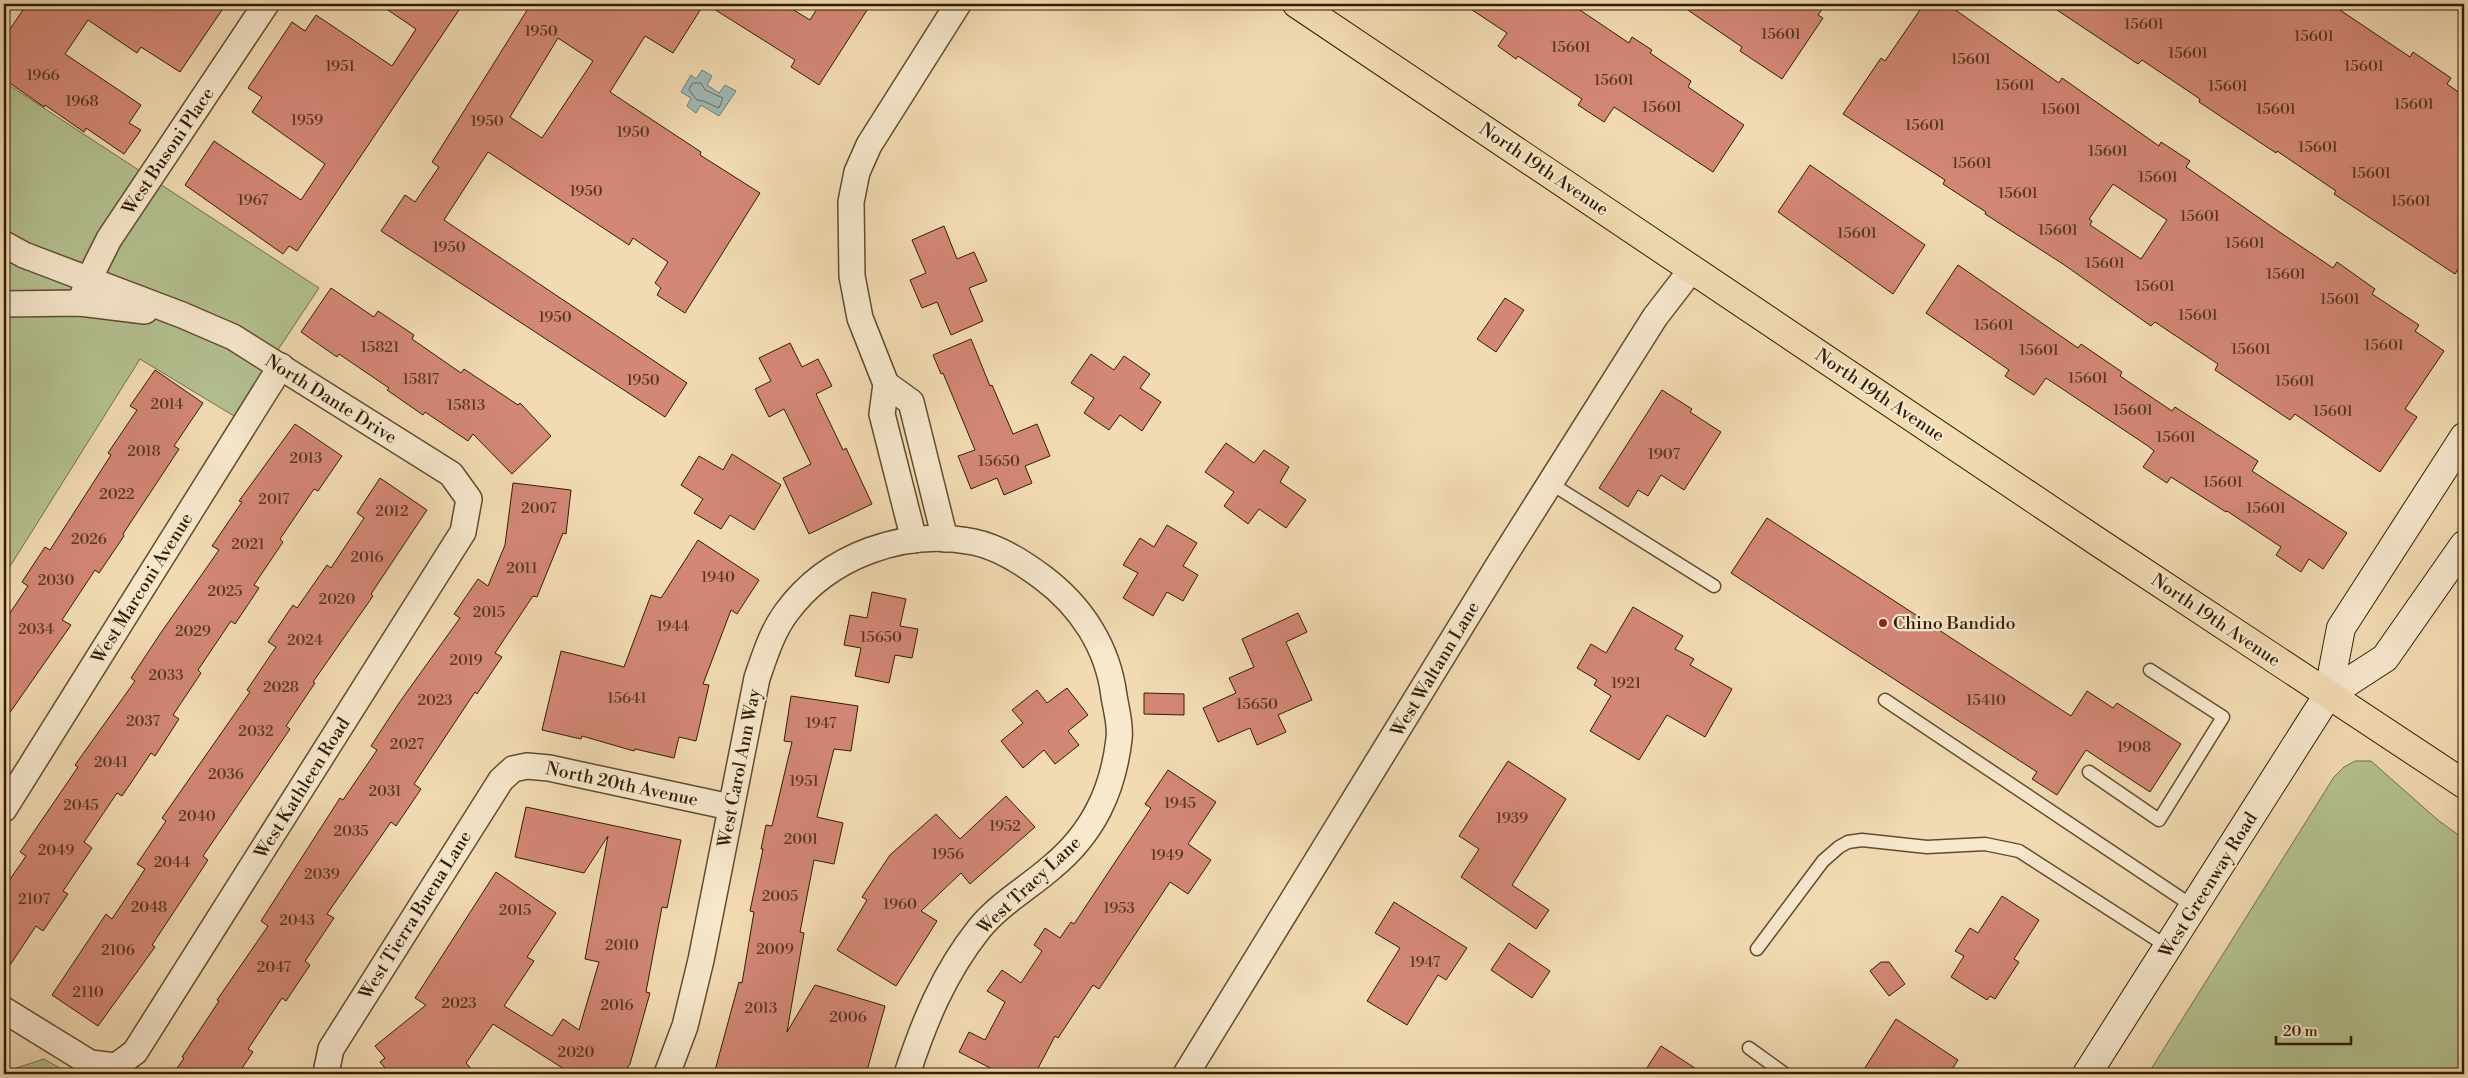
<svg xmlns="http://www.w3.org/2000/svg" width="2468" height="1078" viewBox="0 0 2468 1078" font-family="'Libre Bodoni',serif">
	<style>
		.green { fill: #b4c191; stroke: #736f48 }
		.water { fill: #9fb9b7; stroke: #737b6e }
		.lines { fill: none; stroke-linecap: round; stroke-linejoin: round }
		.shore { stroke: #686b5c; stroke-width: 1 }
		.building { fill: #d38777; stroke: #321d00; fill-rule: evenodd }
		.lane-casing { stroke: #624c2d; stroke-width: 15 }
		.street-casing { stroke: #624c2d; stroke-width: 28 }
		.secondary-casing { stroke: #321d00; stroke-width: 30 }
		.primary-casing { stroke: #321d00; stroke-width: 30 }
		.lane { stroke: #f7e8ce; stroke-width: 12 }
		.street { stroke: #f7e8ce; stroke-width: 25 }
		.secondary { stroke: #f7e8ce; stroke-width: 28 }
		.primary { stroke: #f2dbb3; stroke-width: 28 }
		.poi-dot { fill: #8f2418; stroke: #f7e8ce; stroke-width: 2 }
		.labels { text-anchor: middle; stroke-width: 4.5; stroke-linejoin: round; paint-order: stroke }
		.number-label { font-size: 15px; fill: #5a381e }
		.street-label { font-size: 18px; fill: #321d00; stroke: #f7e8ce }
		.poi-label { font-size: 18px; fill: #321d00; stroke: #f7e8ce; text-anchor: start }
	</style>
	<rect width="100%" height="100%" fill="#f2dbb3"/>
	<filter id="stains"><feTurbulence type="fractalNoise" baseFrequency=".004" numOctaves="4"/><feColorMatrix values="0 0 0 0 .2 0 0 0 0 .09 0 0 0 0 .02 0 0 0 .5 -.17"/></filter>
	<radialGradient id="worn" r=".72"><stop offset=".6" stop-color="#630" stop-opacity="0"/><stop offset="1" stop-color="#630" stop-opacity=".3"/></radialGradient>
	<g class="green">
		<polygon points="4,82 319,288 234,416 140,359 4,576"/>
		<polygon points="2355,761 2371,761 2439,821 2464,839 2464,1074 2148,1074 2334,777 2344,767"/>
		<polygon points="44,1059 70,1074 7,1074 10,1070"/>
	</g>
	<polygon class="water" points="702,70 712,76 707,85 719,93 725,85 736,91 719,116 701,105 696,113 687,106 691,98 681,92 691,75 696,79"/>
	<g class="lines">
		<polygon class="shore" points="693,83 701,83 705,90 723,98 719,108 703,101 697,100 689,90"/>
	</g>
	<g class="building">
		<polygon points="27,4 226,4 180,72 141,47 137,53 88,20 65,54 141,105 129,123 141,130 124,154 86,128 84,132 45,105 44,107 4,79 4,38"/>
		<polygon points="379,4 463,4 297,251 289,246 283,254 185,185 214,141 301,200 325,164 252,112 262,97 248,88 292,22 305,31 316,15 392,66 416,29"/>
		<path d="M 531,4 L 704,4 L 673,53 L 645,36 L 610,92 L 701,152 L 700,155 L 760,193 L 685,313 L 657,295 L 661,288 L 655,283 L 668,262 L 633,238 L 629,245 L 488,152 L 444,220 L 687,383 L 665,417 L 381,231 L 405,195 L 415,202 L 439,167 L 432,162 ZM 558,38 L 593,61 L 542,138 L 510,117 Z"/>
		<polygon points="706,4 784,4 810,20 820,4 871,4 819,85 791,67 795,60"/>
		<polygon points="1463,4 1571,4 1629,43 1632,37 1652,50 1650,53 1691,81 1688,87 1744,125 1713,172 1614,107 1604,122 1578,105 1582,99 1518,56 1516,59 1498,46 1507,33"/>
		<polygon points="1679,4 1826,4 1818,15 1823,18 1782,79 1740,51 1742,47"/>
		<path d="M 1924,4 L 1947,4 L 2059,83 L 2062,78 L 2159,146 L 2161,142 L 2190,161 L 2186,167 L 2278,231 L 2333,268 L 2337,262 L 2375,289 L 2372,294 L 2419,325 L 2415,331 L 2444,351 L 2405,409 L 2417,417 L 2380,472 L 2295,414 L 2290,420 L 2215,370 L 2218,364 L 2155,322 L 2151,326 L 2063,264 L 1985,214 L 1986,212 L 1943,184 L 1945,180 L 1843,114 L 1881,58 L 1885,61 ZM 2113,184 L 2167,220 L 2141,259 L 2090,225 L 2092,221 L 2089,219 Z"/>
		<polygon points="2048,4 2331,4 2410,57 2413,52 2451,78 2447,84 2464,96 2464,260 2455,274 2334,194 2336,191 2277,151 2276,153 2199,102 2200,99 2142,60 2138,64"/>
		<polygon points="1810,165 1925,245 1893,294 1778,212"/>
		<polygon points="944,226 957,259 974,252 987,281 969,288 983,321 951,335 937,302 922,308 910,280 926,273 912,240"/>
		<polygon points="1958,265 2078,348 2081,344 2122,372 2120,376 2172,411 2175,407 2258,461 2252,471 2347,533 2323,569 2309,559 2301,572 2276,555 2281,547 2227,511 2226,512 2171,477 2167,483 2143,467 2154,451 2148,446 2046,378 2034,395 2005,376 2009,370 1926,313"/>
		<polygon points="331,288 374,317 378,311 414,335 412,339 461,373 464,369 518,405 520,403 551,436 512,474 473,434 468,441 425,412 423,415 387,390 389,388 339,354 337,357 301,332"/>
		<polygon points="1505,298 1524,310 1496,352 1477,339"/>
		<polygon points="971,339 990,386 992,385 1013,434 1037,424 1050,456 1025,466 1032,483 1004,495 997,478 971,489 958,456 975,450 943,373 941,374 933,355"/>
		<polygon points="790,343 802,367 818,359 832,386 816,394 843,450 846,448 872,504 809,534 783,478 811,464 784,409 769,417 755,389 771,381 759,358"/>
		<polygon points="1091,354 1114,370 1124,356 1150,374 1140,388 1161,402 1142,431 1120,415 1109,430 1084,413 1094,398 1071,383"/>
		<polygon points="155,370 203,403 174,446 179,449 123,534 124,536 99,573 95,570 62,620 71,625 4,721 4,622 28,586 22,582 45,547 50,550 111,455 108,453 137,410 130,406"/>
		<polygon points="1662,390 1692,409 1690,412 1721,432 1684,490 1661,475 1648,496 1638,490 1628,507 1599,488"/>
		<polygon points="295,424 342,456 318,491 314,489 280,539 283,542 254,585 259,588 235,624 231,621 198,670 201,673 173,715 179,719 155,756 151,753 122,796 117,793 84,842 92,848 63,891 68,894 43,931 36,926 4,974 4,888 26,856 20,852 78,767 75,765 135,681 131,678 160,634 219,550 212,546 242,502 239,501"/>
		<polygon points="1226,443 1254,463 1264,450 1289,467 1280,482 1306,500 1286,528 1259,509 1248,524 1224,506 1234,492 1205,472"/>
		<polygon points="732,454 781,485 754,530 730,515 721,529 694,513 703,499 681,485 699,456 723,470"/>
		<polygon points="380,478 427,510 371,594 373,596 313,682 315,683 286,726 290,729 203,856 208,860 152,945 155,947 98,1026 52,995 106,914 112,919 145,869 137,864 166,821 162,818 250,692 247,690 276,647 268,642 293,605 297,608 327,565 331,568 364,518 357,513"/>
		<polygon points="513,483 571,490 566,534 563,533 537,597 533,596 495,653 502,657 477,694 475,692 414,784 421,789 396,826 391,822 327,914 334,918 305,961 310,965 286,1001 282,998 248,1049 253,1052 238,1074 173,1074 184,1058 182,1057 219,1001 217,1000 268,926 261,921 340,798 343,800 377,750 371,746 399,703 460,618 454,614 478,579 488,586 505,545"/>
		<polygon points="1767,518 2071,716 2087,691 2113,708 2117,703 2181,744 2150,792 2086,750 2057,795 2032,779 2037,772 1731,573"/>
		<polygon points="1167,525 1197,543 1183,566 1198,575 1183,601 1167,592 1153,616 1123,598 1138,573 1123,565 1140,538 1154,547"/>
		<polygon points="698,540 759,580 737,614 731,610 703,684 709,685 696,741 679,737 674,758 635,749 634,751 582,736 581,739 542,730 561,651 624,667 651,595 661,598"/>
		<polygon points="872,592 906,599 900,626 918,629 912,658 895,655 889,683 855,676 861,648 844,645 850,615 867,618"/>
		<polygon points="1633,607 1683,636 1675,649 1694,659 1690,665 1732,689 1705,737 1667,715 1639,760 1590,731 1611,696 1594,685 1597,680 1577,668 1591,644 1606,653"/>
		<polygon points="1298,613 1307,632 1286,642 1312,700 1278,715 1286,732 1257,745 1250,728 1218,742 1203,708 1236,693 1229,678 1254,667 1242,639"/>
		<polygon points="1067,688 1088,715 1068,731 1079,745 1055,764 1044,750 1023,768 1001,741 1023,723 1012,710 1037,690 1047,703"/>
		<polygon points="1144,693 1184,694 1184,715 1144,714"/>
		<polygon points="791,696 858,706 851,751 834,749 817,817 843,823 834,864 814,860 800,932 804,933 787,1032 815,985 885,1006 866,1074 714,1074 739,982 742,983 754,912 750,911 763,849 761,849 766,825 772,826 792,742 784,741"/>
		<polygon points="1508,761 1566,799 1512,885 1549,910 1536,929 1461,877 1479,849 1459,836"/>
		<polygon points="1168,770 1216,802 1188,844 1211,860 1188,894 1170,882 1099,989 1093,985 1058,1038 1055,1036 1035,1074 1002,1074 959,1052 969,1032 985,1040 1005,1002 987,991 1002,970 1021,983 1042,951 1034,945 1045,928 1060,938 1071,922 1074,924 1151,808 1145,804"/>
		<polygon points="1006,796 1035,827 970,884 961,873 921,911 937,921 896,986 837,950 867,900 862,897 890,855 936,814 960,839"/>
		<polygon points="526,807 681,840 667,908 662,907 646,992 650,993 630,1064 623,1074 572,1074 493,1024 466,1063 476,1074 390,1074 380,1062 385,1058 375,1046 426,1005 415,998 496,872 556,913 527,957 534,961 504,1006 552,1036 563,1019 579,1030 599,962 585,959 608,836 584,873 515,857"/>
		<polygon points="2002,896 2039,920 2014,959 2019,962 1995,999 1990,996 1987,1000 1951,977 1964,956 1955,951 1970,928 1978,933"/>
		<polygon points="1394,902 1467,948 1446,980 1438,975 1407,1025 1367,1001 1400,948 1375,933"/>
		<polygon points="1509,943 1550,971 1532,998 1491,970"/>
		<polygon points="1881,962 1889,962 1905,984 1889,996 1870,971"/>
		<polygon points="1896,1019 1958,1060 1949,1074 1861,1074"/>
		<polygon points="1661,1046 1704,1074 1643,1074"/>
	</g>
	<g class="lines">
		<defs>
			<g id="lane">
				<polyline points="1550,483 1714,586"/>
				<polyline points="1885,700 2194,907"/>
				<polyline points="2089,772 2159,820 2223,717 2150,670"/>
				<polyline points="1757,949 1823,861 1839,847 1848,842 1862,840 1927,847 1985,844 2019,851 2168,947"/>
				<polyline points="1749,1048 1785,1074"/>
			</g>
			<g id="street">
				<polyline points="4,244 24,255 182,315 233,337 451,474 469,499 463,532 135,1052 116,1066 90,1063 4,1010"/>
				<polyline points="80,303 89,279 109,239 266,4"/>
				<polyline points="4,304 80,303 145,311"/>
				<polyline points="886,384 911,402 945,539"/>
				<polyline points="914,540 882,414 886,384 860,318 852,276 851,202 857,172 869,145 958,4"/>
				<polyline points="4,809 281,366"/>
				<polyline points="329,1074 327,1068 331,1049 501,780 513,769 527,766 549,768 730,807"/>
				<path d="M 667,1074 L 685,1026 L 701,960 L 757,678 C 765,655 772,632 786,613 C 828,555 905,528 974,542 C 998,547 1022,562 1042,577 C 1081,606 1108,647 1114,696 C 1116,709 1121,725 1119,739 C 1113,791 1093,833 1052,867 C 1028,888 999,904 979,929 C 944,973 924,1022 907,1074"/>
				<polyline points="1186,1074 1501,561 1655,317 1692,269"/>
			</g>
			<g id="secondary">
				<polyline points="2328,695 2385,658 2464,545"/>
				<polyline points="2087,1074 2328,695 2341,628 2464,437"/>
			</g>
			<polyline id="primary" points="1297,4 2098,542 2464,784"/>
		</defs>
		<use href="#lane" class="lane-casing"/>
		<use href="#street" class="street-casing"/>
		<use href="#secondary" class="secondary-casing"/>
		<use href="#primary" class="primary-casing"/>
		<use href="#lane" class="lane"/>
		<use href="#street" class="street"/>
		<use href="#secondary" class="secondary"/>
		<use href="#primary" class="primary"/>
	</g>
	<circle class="poi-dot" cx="1883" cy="623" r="5"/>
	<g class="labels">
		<g class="number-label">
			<text x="2144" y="29">15601</text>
			<text x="541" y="36">1950</text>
			<text x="1781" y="39">15601</text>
			<text x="2314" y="41">15601</text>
			<text x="1571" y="52">15601</text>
			<text x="2188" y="58">15601</text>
			<text x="1971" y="64">15601</text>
			<text x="340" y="71">1951</text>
			<text x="2364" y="71">15601</text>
			<text x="43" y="80">1966</text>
			<text x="1614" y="85">15601</text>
			<text x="2015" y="90">15601</text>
			<text x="2228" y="91">15601</text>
			<text x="82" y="106">1968</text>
			<text x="2414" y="109">15601</text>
			<text x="1662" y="112">15601</text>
			<text x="2061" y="114">15601</text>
			<text x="2276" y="114">15601</text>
			<text x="307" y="125">1959</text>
			<text x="487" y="126">1950</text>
			<text x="1925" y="130">15601</text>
			<text x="633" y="137">1950</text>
			<text x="2318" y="152">15601</text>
			<text x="2108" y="156">15601</text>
			<text x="1972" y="168">15601</text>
			<text x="2371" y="178">15601</text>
			<text x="2158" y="182">15601</text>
			<text x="586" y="196">1950</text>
			<text x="2018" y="198">15601</text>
			<text x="253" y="205">1967</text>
			<text x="2411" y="206">15601</text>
			<text x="2200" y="221">15601</text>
			<text x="2058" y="235">15601</text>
			<text x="1857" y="238">15601</text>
			<text x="2245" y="248">15601</text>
			<text x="449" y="252">1950</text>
			<text x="2105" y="268">15601</text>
			<text x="2286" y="279">15601</text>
			<text x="2155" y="291">15601</text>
			<text x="2340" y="304">15601</text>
			<text x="2198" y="320">15601</text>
			<text x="555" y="322">1950</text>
			<text x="1994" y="330">15601</text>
			<text x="2384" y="350">15601</text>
			<text x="380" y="352">15821</text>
			<text x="2251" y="354">15601</text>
			<text x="2039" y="355">15601</text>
			<text x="2088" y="383">15601</text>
			<text x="421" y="384">15817</text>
			<text x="643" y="385">1950</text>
			<text x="2295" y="386">15601</text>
			<text x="167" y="409">2014</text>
			<text x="466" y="410">15813</text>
			<text x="2133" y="415">15601</text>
			<text x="2333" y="416">15601</text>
			<text x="2176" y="442">15601</text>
			<text x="144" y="456">2018</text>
			<text x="1664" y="459">1907</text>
			<text x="306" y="463">2013</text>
			<text x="999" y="466">15650</text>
			<text x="2223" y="487">15601</text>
			<text x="117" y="499">2022</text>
			<text x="274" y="504">2017</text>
			<text x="539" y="513">2007</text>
			<text x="2266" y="513">15601</text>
			<text x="392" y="516">2012</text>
			<text x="89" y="544">2026</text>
			<text x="248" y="549">2021</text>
			<text x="367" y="562">2016</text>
			<text x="522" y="573">2011</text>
			<text x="718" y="582">1940</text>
			<text x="56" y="585">2030</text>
			<text x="225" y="596">2025</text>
			<text x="337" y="604">2020</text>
			<text x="489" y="617">2015</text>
			<text x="673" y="631">1944</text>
			<text x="36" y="634">2034</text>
			<text x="193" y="636">2029</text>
			<text x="881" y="642">15650</text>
			<text x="305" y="645">2024</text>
			<text x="466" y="665">2019</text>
			<text x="166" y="680">2033</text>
			<text x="1626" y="688">1921</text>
			<text x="281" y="692">2028</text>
			<text x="627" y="703">15641</text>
			<text x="435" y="705">2023</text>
			<text x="1986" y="705">15410</text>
			<text x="1257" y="709">15650</text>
			<text x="143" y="726">2037</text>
			<text x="821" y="728">1947</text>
			<text x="256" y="736">2032</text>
			<text x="407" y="749">2027</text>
			<text x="2134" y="752">1908</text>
			<text x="111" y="767">2041</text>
			<text x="226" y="779">2036</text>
			<text x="804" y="786">1951</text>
			<text x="385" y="796">2031</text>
			<text x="1180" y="808">1945</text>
			<text x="81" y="810">2045</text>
			<text x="197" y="821">2040</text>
			<text x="1512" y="823">1939</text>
			<text x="1005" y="831">1952</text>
			<text x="351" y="836">2035</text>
			<text x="801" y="844">2001</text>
			<text x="56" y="855">2049</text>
			<text x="948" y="859">1956</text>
			<text x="1167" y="860">1949</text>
			<text x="172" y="867">2044</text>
			<text x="322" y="879">2039</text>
			<text x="780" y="901">2005</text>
			<text x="34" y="904">2107</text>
			<text x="900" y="909">1960</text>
			<text x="149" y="912">2048</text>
			<text x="1119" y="913">1953</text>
			<text x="515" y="915">2015</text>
			<text x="297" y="925">2043</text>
			<text x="622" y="950">2010</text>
			<text x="775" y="954">2009</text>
			<text x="118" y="955">2106</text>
			<text x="1425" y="967">1947</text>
			<text x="274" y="972">2047</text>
			<text x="88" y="997">2110</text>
			<text x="459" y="1008">2023</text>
			<text x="617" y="1010">2016</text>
			<text x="761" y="1013">2013</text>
			<text x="848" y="1022">2006</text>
			<text x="576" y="1057">2020</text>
		</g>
		<g class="street-label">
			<text transform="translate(168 151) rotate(-56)" y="6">West Busoni Place</text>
			<text transform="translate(1544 169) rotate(34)" y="6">North 19th Avenue</text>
			<text transform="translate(1880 395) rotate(34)" y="6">North 19th Avenue</text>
			<text transform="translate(331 399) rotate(32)" y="6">North Dante Drive</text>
			<text transform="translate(142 588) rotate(-58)" y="6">West Marconi Avenue</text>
			<text transform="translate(2216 620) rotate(34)" y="6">North 19th Avenue</text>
			<text transform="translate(1435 669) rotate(-59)" y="6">West Waltann Lane</text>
			<text transform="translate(739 768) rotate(-79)" y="6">West Carol Ann Way</text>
			<text transform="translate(622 784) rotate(12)" y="6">North 20th Avenue</text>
			<text transform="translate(302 788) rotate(-58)" y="6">West Kathleen Road</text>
			<text transform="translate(1029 885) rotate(-43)" y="6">West Tracy Lane</text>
			<text transform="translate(2208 885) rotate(-58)" y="6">West Greenway Road</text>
			<text transform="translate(415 915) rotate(-58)" y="6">West Tierra Buena Lane</text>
		</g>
		<g class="poi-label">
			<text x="1893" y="629">Chino Bandido</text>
		</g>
	</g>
	<rect width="2468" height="1078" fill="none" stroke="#f2dbb3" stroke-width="20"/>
	<rect x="5" y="5" width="2458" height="1068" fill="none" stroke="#321d00" stroke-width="2.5"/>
	<rect x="10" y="10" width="2448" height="1058" fill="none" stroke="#321d00"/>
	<path d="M2276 1036v8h75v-8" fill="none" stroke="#321d00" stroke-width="2.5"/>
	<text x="2283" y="1036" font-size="15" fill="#321d00" stroke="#f7e8ce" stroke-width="4" paint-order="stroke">20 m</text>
	<rect width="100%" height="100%" filter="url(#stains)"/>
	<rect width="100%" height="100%" fill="url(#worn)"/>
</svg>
